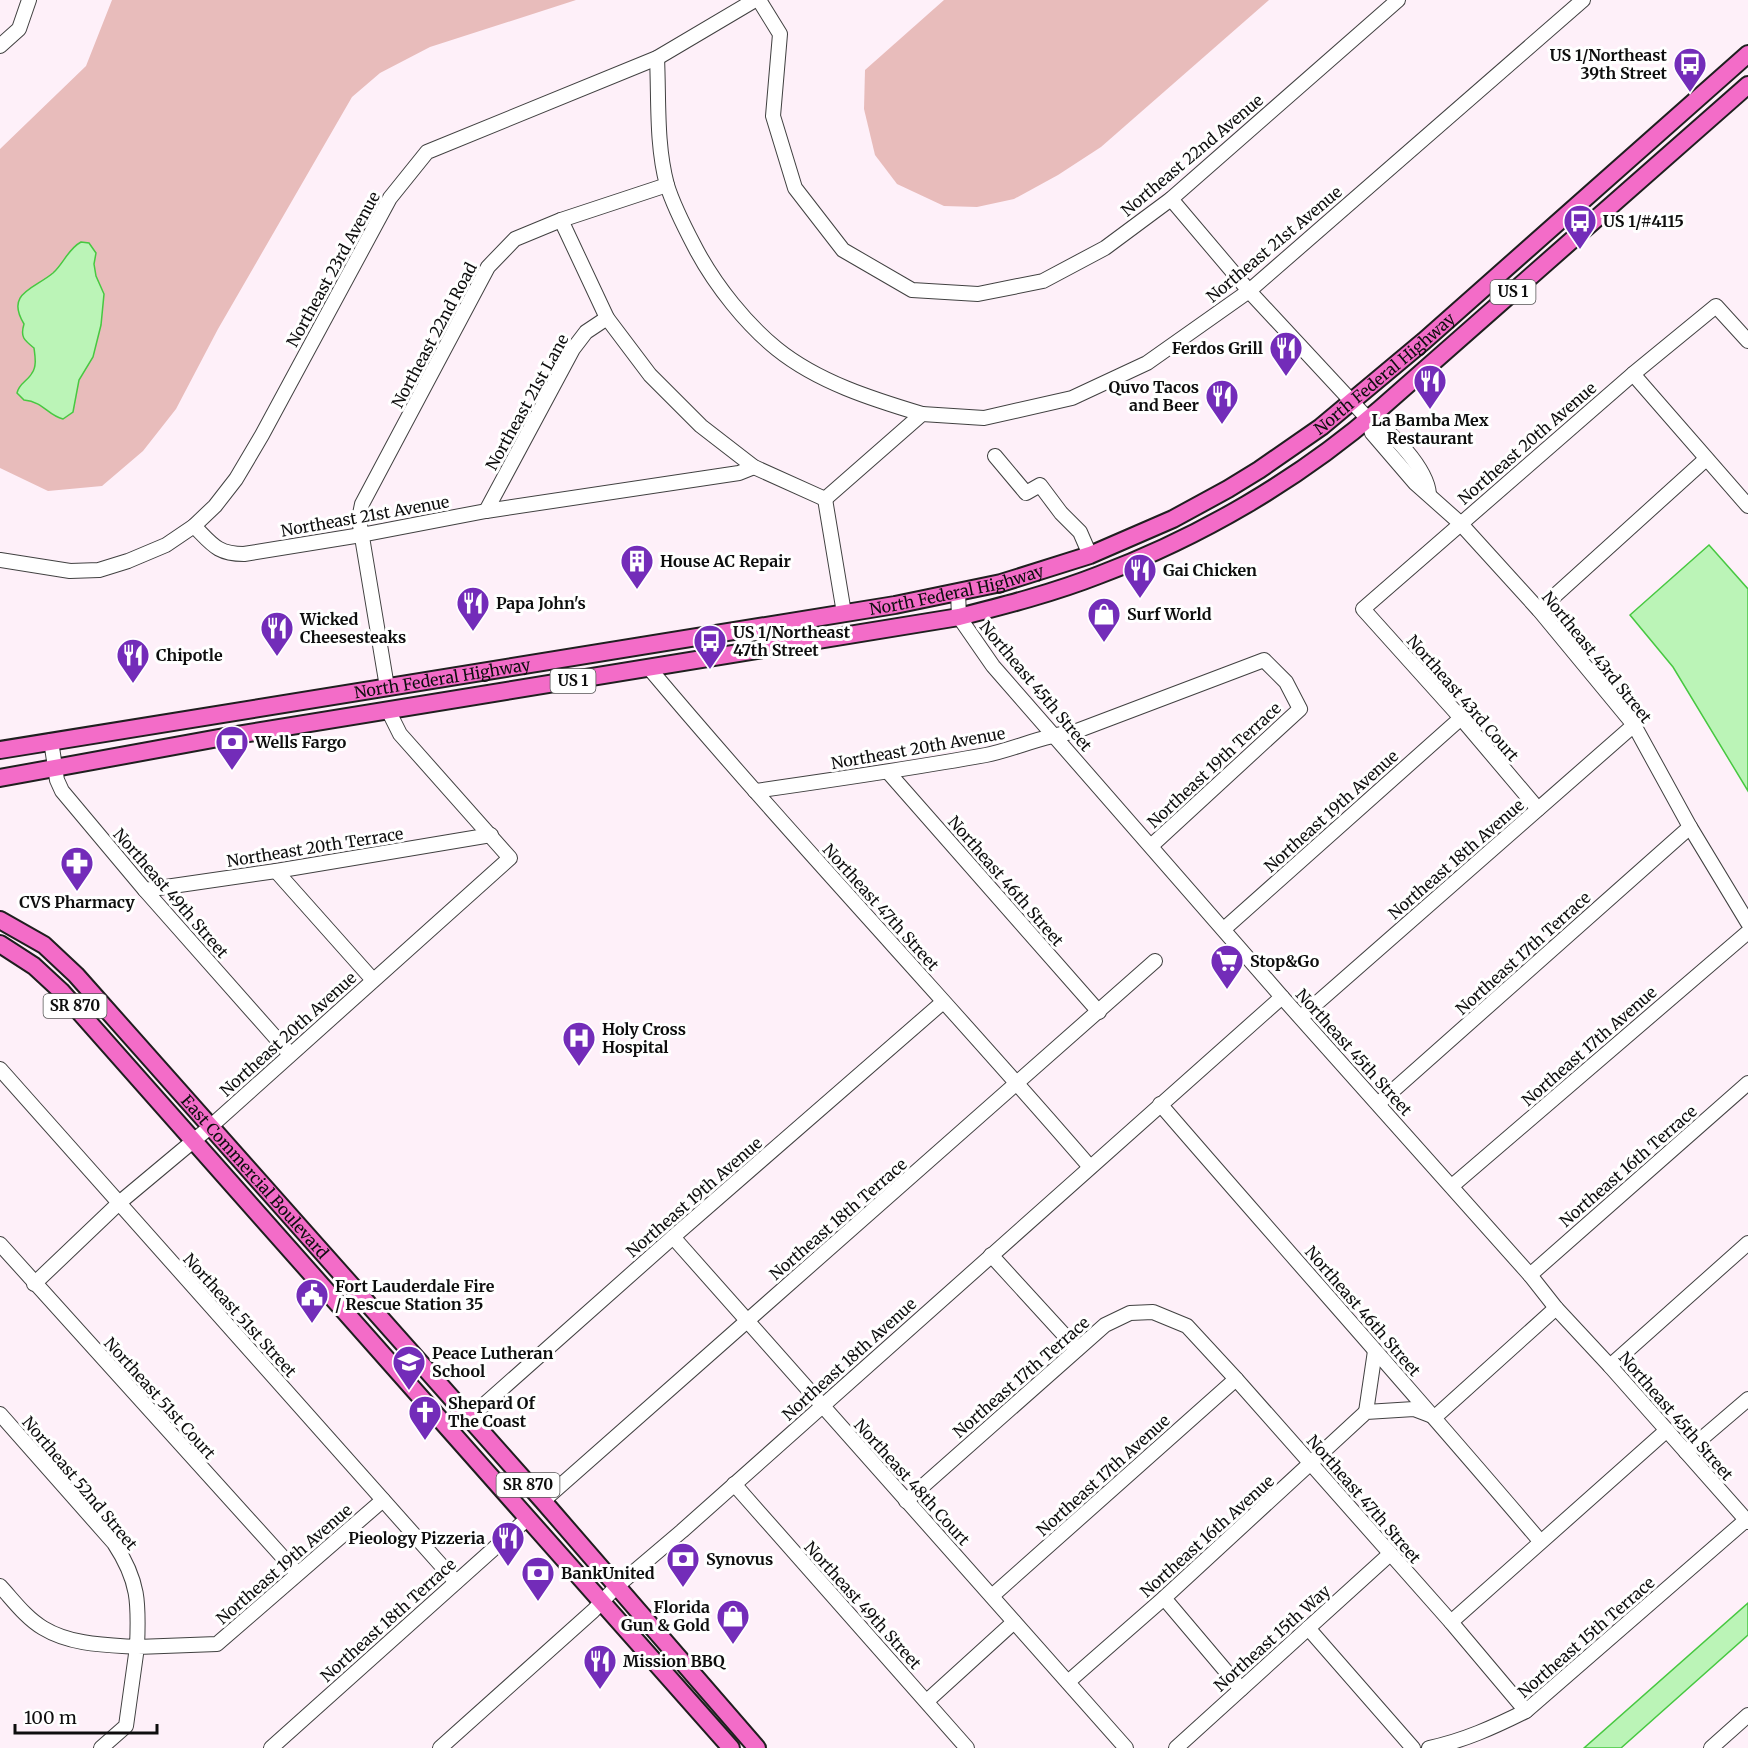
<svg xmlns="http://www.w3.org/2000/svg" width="1748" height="1748" viewBox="0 0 1748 1748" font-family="Merriweather,serif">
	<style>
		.green { fill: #e8bcbb }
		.water { fill: #bbf4b7; stroke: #47c841; stroke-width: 1.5 }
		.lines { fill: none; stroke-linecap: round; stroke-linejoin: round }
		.minor-casing { stroke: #414141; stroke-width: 16 }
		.major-casing { stroke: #1f1f1f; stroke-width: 20 }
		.minor { stroke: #fff; stroke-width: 14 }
		.major { stroke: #f36cc8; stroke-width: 16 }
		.labels { text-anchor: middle; stroke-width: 6; stroke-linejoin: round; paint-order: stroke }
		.shield { fill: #fff; stroke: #565656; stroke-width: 1.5 }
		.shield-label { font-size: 15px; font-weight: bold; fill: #0e0e0e }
		.poi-label { font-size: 16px; font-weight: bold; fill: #0e0e0e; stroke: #fff; text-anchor: start }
		.street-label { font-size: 16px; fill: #0e0e0e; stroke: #fff }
	</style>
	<rect width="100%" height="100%" fill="#fef0f9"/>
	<g class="green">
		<polygon points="112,0 576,0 430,47 380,73 352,97 218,329 176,409 143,451 102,486 48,491 0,468 0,149 86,66"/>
		<polygon points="944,0 1269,0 1101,147 1058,175 1014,199 977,207 944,206 897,184 875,155 864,109 865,70"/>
	</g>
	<g class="water">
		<path d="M 81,242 L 89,243 L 96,253 L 94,264 L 96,276 L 104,294 L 101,325 L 93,357 L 79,380 L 73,412 L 63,419 C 47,415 44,402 24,400 L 17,393 C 19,383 28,381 32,373 C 37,366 35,356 34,348 C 24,340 20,337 24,324 C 5,293 34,289 53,273 C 64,263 68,249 81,242 Z"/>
		<polygon points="1709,545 1748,589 1748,791 1673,667 1630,615"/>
		<polygon points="1748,1603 1748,1635 1621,1748 1584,1748"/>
	</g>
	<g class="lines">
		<defs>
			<g id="minor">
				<polyline points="759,0 780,34 773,116 795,188 843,250 912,290 978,294 1043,281 1105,248 1171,199 1398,0"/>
				<polyline points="0,46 19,29 29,0"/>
				<path d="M 657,58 C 659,100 656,144 667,185 C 674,208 686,230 697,251 C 716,286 746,324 777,349 C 818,382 872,399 922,414"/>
				<path d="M 1171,199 L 1249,291 L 1368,419 C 1391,429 1427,469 1429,494"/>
				<polyline points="561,220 607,318 650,375 701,426 754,467 825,499"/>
				<polyline points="1633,374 1748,506"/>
				<polyline points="1368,419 1372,433 1415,483 1460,523 1539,610 1634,725 1690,827 1748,923"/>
				<polyline points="995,456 1026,493 1040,485 1061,513 1080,532 1090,555"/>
				<polyline points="825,499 922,414 984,418 1072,398 1147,363 1249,291 1583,0"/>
				<polyline points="825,499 844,613"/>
				<polyline points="486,511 573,349 586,332 607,318"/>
				<polyline points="194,526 215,506 236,479 262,435 390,198 427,152 657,58 755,0"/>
				<path d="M 0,560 L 70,571 L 99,570 L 128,561 L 166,545 L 194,526 C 212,544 217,554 244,554 L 361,535 L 486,511 L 739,473 L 754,467"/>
				<polyline points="958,592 959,617 993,666 1282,997 1530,1275 1556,1308 1610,1366 1748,1522"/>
				<polyline points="1539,610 1706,459"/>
				<path d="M 649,668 C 792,838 945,999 1090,1167"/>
				<polyline points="387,687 359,519 362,504 488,267 515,239 561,220 667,185"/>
				<polyline points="51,741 57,780 62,791 145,890 290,1054"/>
				<polyline points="888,772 1099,1012"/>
				<path d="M 755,791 C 832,780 909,769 986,755 C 1016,749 1043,735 1074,732 L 1264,660 L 1286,682 L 1300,709 L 1151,846"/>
				<polyline points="1538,809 1461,718 1363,609 1633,374 1716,306 1748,341"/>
				<polyline points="276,871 373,980"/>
				<polyline points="145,890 276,871 491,835"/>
				<polyline points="1224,929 1461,718"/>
				<polyline points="1301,1017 1634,725"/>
				<polyline points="0,1069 456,1582"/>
				<polyline points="1379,1103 1690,827"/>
				<path d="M 1160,1104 C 1286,1250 1415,1394 1540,1541"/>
				<polyline points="1452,1186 1748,932"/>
				<polyline points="673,1237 1126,1748"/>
				<polyline points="0,1244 297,1573"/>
				<polyline points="991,1255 1077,1349"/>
				<polyline points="1530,1275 1748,1083"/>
				<polyline points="34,1284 119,1203 210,1127 510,858 400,734 388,710"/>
				<polyline points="1610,1366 1748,1243"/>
				<polyline points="1366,1412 1375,1351"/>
				<path d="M 0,1414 L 114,1543 C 139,1581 139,1603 137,1647 C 106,1645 71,1645 43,1628 C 26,1618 13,1600 0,1586"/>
				<polyline points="468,1419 673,1237 943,1002"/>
				<polyline points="1686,1452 1748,1399"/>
				<polyline points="734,1484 967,1748"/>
				<polyline points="543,1501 1155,961"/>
				<polyline points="906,1501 1105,1325 1130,1313 1153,1312 1187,1326 1236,1379 1451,1622 1526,1711"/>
				<polyline points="992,1596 1236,1379"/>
				<polyline points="1164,1598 1241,1689"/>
				<polyline points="1451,1622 1667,1430"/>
				<polyline points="1308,1628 1413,1748"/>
				<polyline points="1068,1682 1164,1598 1366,1412 1414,1409 1435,1417 1556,1308"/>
				<polyline points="927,1701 1014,1622"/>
				<polyline points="101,1748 126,1726 137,1647 217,1644 383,1500"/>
				<polyline points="271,1748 528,1518"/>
				<polyline points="440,1748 593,1611 616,1587 682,1531 1282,997"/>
				<polyline points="1176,1748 1390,1554"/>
				<path d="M 1429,1748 C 1463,1741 1494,1727 1526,1711 L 1746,1520"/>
				<polyline points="1711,1748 1748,1715"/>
			</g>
			<g id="major">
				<path id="s1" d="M 0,750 L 895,605 L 1001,583 L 1090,555 L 1173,519 L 1228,489 L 1259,470 L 1321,427 L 1424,341 L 1748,54"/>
				<path d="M 0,778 L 224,737 L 959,617 C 1006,605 1053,593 1099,575 C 1200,537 1298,480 1380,409 L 1748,85"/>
				<path id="s2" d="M 0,920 L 44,945 L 76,975 L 543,1501 L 757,1748"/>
				<polyline points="0,944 34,966 61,991 731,1748"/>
			</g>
		</defs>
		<use href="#minor" class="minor-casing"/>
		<use href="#major" class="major-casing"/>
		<use href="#minor" class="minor"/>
		<use href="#major" class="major"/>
	</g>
	<defs>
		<symbol id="bus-pin" viewBox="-11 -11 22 30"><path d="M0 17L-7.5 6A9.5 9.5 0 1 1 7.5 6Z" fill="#732cb9" stroke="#fff"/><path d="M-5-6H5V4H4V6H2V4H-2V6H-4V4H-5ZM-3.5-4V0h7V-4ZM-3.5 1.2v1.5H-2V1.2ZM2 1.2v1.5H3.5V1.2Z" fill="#fff"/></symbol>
		<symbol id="restaurant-pin" viewBox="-11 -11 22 30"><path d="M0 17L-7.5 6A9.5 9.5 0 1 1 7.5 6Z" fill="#732cb9" stroke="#fff"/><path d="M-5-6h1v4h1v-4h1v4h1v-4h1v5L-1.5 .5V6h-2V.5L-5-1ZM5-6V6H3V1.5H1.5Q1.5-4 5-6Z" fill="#fff"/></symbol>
		<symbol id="building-pin" viewBox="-11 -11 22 30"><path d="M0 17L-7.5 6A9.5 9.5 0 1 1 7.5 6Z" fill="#732cb9" stroke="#fff"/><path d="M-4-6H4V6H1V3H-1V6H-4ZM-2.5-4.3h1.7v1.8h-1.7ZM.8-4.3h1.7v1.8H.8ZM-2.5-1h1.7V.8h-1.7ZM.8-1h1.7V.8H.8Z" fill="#fff"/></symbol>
		<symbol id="shop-pin" viewBox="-11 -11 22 30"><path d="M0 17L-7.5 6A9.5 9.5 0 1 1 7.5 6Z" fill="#732cb9" stroke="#fff"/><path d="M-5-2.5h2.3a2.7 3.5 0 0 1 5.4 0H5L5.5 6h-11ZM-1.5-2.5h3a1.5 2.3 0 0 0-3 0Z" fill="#fff"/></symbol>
		<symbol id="bank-pin" viewBox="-11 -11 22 30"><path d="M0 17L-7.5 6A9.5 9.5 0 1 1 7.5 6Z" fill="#732cb9" stroke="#fff"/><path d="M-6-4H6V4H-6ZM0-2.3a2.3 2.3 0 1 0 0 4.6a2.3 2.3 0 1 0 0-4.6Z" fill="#fff"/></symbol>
		<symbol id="pharmacy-pin" viewBox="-11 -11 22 30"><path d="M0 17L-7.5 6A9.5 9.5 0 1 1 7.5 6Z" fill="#732cb9" stroke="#fff"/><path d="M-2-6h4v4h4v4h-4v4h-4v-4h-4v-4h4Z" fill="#fff"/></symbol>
		<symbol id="supermarket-pin" viewBox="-11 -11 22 30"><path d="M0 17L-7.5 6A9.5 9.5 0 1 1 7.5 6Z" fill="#732cb9" stroke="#fff"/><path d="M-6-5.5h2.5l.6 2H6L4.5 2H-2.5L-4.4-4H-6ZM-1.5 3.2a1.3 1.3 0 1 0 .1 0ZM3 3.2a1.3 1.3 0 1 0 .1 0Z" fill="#fff"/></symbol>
		<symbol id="hospital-pin" viewBox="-11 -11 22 30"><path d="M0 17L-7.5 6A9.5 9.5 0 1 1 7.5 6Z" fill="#732cb9" stroke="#fff"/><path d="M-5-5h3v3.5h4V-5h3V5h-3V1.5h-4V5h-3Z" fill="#fff"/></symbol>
		<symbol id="civic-pin" viewBox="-11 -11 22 30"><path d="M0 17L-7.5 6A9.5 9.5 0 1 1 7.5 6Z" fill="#732cb9" stroke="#fff"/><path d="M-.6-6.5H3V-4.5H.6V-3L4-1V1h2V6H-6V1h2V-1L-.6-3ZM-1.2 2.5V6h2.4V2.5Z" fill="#fff"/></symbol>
		<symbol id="school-pin" viewBox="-11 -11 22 30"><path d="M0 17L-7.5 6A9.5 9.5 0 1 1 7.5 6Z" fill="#732cb9" stroke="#fff"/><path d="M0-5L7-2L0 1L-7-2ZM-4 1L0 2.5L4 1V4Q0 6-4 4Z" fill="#fff"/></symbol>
		<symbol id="church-pin" viewBox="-11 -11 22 30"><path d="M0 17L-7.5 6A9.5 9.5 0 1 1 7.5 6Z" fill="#732cb9" stroke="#fff"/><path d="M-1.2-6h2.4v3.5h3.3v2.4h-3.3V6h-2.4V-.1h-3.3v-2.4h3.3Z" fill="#fff"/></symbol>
	</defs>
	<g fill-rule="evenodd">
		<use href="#bus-pin" x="1671" y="45" width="38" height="52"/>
		<use href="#bus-pin" x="1561" y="202" width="38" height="52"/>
		<use href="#restaurant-pin" x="1267" y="329" width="38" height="52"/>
		<use href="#restaurant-pin" x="1411" y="362" width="38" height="52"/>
		<use href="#restaurant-pin" x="1203" y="377" width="38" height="52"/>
		<use href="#building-pin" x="618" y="542" width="38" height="52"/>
		<use href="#restaurant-pin" x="1121" y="551" width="38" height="52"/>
		<use href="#restaurant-pin" x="454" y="584" width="38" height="52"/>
		<use href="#shop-pin" x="1085" y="595" width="38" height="52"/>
		<use href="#restaurant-pin" x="258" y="609" width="38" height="52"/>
		<use href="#bus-pin" x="691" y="622" width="38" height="52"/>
		<use href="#restaurant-pin" x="114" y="636" width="38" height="52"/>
		<use href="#bank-pin" x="213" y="723" width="38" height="52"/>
		<use href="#pharmacy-pin" x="58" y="844" width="38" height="52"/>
		<use href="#supermarket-pin" x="1208" y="942" width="38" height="52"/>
		<use href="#hospital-pin" x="560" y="1019" width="38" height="52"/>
		<use href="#civic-pin" x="293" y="1276" width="38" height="52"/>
		<use href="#school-pin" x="390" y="1343" width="38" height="52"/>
		<use href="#church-pin" x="406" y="1393" width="38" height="52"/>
		<use href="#restaurant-pin" x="489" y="1519" width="38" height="52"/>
		<use href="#bank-pin" x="664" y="1540" width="38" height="52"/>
		<use href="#bank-pin" x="519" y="1554" width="38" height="52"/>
		<use href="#shop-pin" x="714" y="1597" width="38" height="52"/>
		<use href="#restaurant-pin" x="581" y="1642" width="38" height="52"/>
	</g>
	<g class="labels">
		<g class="shield">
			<rect x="1490.5" y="280" width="45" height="24" rx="4.5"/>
			<rect x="550.5" y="669" width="45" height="24" rx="4.5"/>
			<rect x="43.5" y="994" width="63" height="24" rx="4.5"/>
			<rect x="496.5" y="1473" width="63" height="24" rx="4.5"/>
		</g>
		<g class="shield-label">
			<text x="1513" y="297">US 1</text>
			<text x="573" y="686">US 1</text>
			<text x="75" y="1011">SR 870</text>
			<text x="528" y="1490">SR 870</text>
		</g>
		<g class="poi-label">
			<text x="1667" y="61" text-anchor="end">US 1/Northeast<tspan x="1667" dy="18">39th Street</tspan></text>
			<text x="1603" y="227">US 1/#4115</text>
			<text x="1263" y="354" text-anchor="end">Ferdos Grill</text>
			<text x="1199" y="393" text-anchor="end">Quvo Tacos<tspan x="1199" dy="18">and Beer</tspan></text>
			<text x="1430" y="426" text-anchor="middle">La Bamba Mex<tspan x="1430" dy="18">Restaurant</tspan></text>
			<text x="660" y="567">House AC Repair</text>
			<text x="1163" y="576">Gai Chicken</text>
			<text x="496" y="609">Papa John's</text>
			<text x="1127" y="620">Surf World</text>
			<text x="300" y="625">Wicked<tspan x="300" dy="18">Cheesesteaks</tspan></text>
			<text x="733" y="638">US 1/Northeast<tspan x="733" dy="18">47th Street</tspan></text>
			<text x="156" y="661">Chipotle</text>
			<text x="255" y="748">Wells Fargo</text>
			<text x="77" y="908" text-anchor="middle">CVS Pharmacy</text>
			<text x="1250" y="967">Stop&amp;Go</text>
			<text x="602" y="1035">Holy Cross<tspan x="602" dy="18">Hospital</tspan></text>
			<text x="335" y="1292">Fort Lauderdale Fire<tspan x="335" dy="18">/ Rescue Station 35</tspan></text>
			<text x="432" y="1359">Peace Lutheran<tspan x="432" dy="18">School</tspan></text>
			<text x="448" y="1409">Shepard Of<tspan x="448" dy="18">The Coast</tspan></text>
			<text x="485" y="1544" text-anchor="end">Pieology Pizzeria</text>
			<text x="706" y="1565">Synovus</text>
			<text x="561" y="1579">BankUnited</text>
			<text x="710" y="1613" text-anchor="end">Florida<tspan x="710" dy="18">Gun &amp; Gold</tspan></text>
			<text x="623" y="1667">Mission BBQ</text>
		</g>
		<g class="street-label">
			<text transform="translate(1192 155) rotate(-40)" y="6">Northeast 22nd Avenue</text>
			<text transform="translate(1274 244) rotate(-40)" y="6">Northeast 21st Avenue</text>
			<text transform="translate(333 269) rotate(-61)" y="6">Northeast 23rd Avenue</text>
			<text transform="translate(434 335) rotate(-62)" y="6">Northeast 22nd Road</text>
			<text dy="6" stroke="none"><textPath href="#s1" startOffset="1456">North Federal Highway</textPath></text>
			<text transform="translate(527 402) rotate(-61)" y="6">Northeast 21st Lane</text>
			<text transform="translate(1527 443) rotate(-41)" y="6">Northeast 20th Avenue</text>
			<text transform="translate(365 516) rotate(-10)" y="6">Northeast 21st Avenue</text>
			<text dy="6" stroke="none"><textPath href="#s1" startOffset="970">North Federal Highway</textPath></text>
			<text transform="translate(1597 657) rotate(51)" y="6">Northeast 43rd Street</text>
			<text dy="6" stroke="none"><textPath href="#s1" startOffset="448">North Federal Highway</textPath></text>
			<text transform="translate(1036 686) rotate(50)" y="6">Northeast 45th Street</text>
			<text transform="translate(1463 698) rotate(49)" y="6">Northeast 43rd Court</text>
			<text transform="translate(918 748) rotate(-10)" y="6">Northeast 20th Avenue</text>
			<text transform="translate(1214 765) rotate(-43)" y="6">Northeast 19th Terrace</text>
			<text transform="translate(1331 811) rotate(-42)" y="6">Northeast 19th Avenue</text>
			<text transform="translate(315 847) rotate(-9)" y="6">Northeast 20th Terrace</text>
			<text transform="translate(1456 859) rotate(-41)" y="6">Northeast 18th Avenue</text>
			<text transform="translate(1006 881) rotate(49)" y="6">Northeast 46th Street</text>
			<text transform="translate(171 893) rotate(49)" y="6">Northeast 49th Street</text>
			<text transform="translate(881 907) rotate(48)" y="6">Northeast 47th Street</text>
			<text transform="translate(1523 953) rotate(-42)" y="6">Northeast 17th Terrace</text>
			<text transform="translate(288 1034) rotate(-42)" y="6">Northeast 20th Avenue</text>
			<text transform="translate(1589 1046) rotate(-41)" y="6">Northeast 17th Avenue</text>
			<text transform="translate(1354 1052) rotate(48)" y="6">Northeast 45th Street</text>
			<text transform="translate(1628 1166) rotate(-41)" y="6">Northeast 16th Terrace</text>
			<text dy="6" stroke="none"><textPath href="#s2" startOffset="364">East Commercial Boulevard</textPath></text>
			<text transform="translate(694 1197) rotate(-41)" y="6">Northeast 19th Avenue</text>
			<text transform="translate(838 1219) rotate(-41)" y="6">Northeast 18th Terrace</text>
			<text transform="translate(1363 1311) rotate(49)" y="6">Northeast 46th Street</text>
			<text transform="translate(240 1315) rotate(48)" y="6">Northeast 51st Street</text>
			<text transform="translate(849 1359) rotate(-42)" y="6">Northeast 18th Avenue</text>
			<text transform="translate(1021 1377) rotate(-41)" y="6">Northeast 17th Terrace</text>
			<text transform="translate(160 1398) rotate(48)" y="6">Northeast 51st Court</text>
			<text transform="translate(1676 1416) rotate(49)" y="6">Northeast 45th Street</text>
			<text transform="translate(1103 1475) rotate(-42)" y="6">Northeast 17th Avenue</text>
			<text transform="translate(912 1482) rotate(48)" y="6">Northeast 48th Court</text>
			<text transform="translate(80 1483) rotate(50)" y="6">Northeast 52nd Street</text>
			<text transform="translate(1364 1499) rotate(49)" y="6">Northeast 47th Street</text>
			<text transform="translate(1207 1536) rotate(-42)" y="6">Northeast 16th Avenue</text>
			<text transform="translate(284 1564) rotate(-41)" y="6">Northeast 19th Avenue</text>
			<text transform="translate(863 1605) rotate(48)" y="6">Northeast 49th Street</text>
			<text transform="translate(388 1620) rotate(-42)" y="6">Northeast 18th Terrace</text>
			<text transform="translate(1586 1637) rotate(-41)" y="6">Northeast 15th Terrace</text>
			<text transform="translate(1272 1638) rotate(-42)" y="6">Northeast 15th Way</text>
		</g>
	</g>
	<path d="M15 1724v9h142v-9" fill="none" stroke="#0e0e0e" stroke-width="3"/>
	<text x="24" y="1724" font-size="18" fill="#0e0e0e" stroke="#ffffff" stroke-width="4.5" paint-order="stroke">100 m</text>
</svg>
